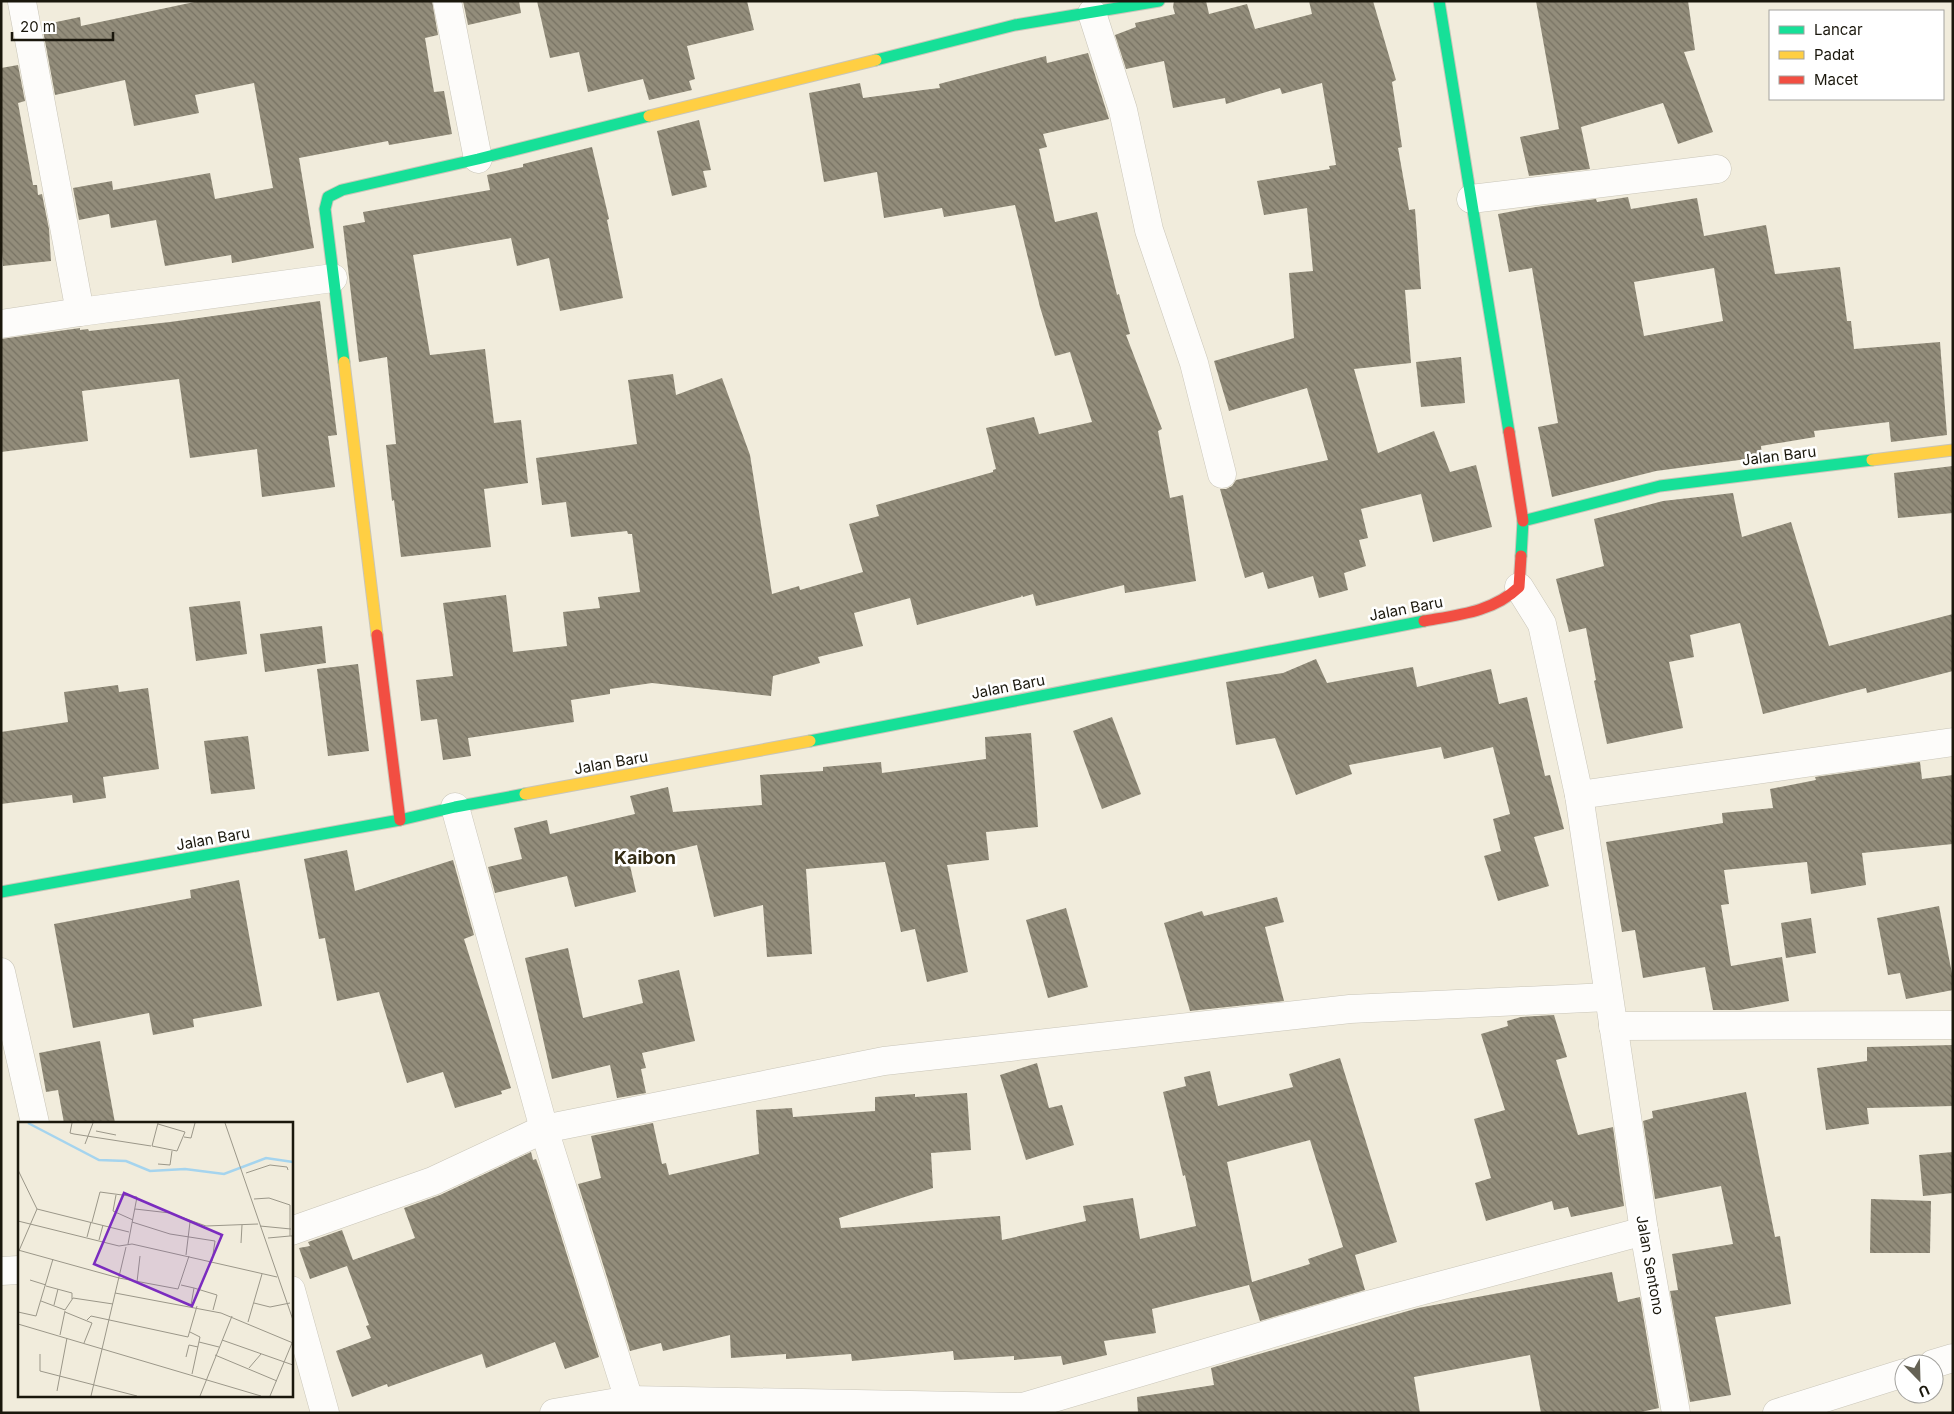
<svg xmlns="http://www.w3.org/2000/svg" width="1954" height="1414" viewBox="0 0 1954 1414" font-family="Inter,sans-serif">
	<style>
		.building { fill: url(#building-back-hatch); fill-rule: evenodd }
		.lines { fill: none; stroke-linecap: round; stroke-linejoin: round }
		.street-casing { stroke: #c9c5b8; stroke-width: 29 }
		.fast-casing { stroke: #c9c5b8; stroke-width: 13 }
		.slow-casing { stroke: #c9c5b8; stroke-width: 13 }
		.jam-casing { stroke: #c9c5b8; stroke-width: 13 }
		.street { stroke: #fdfcfa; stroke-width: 28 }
		.fast { stroke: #16e098; stroke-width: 11 }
		.slow { stroke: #ffcf43; stroke-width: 11 }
		.jam { stroke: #f24e42; stroke-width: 11 }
		.labels { text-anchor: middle; stroke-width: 5; stroke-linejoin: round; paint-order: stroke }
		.street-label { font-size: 15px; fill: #1a170c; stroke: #fff }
		.quarter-label { font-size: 18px; font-weight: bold; fill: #332b13; stroke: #fff }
		.inset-river { fill: none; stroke: #a5d4ee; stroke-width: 2.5 }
		.inset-road { fill: none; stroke: #9b9789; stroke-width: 1 }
		.view { fill: #7b2cbf; fill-opacity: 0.15; stroke: #7b2cbf; stroke-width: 2.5 }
		.inset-edge { fill: none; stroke: #1a170c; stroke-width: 2.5 }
	</style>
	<defs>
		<pattern id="building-back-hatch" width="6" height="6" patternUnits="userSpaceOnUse" patternTransform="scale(1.25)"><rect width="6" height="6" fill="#938d7b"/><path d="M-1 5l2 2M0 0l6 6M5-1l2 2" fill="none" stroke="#777263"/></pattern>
	</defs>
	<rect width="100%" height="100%" fill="#f1ecdc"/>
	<g class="building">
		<polygon points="199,1 432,1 438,35 425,38 434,92 444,91 452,134 389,145 388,141 299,158 314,248 232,263 231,255 165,266 156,220 111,228 109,214 79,220 73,188 112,181 113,190 210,173 215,199 273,188 254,83 195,95 199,113 134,126 125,80 55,95 42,25 80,17 81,26"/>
		<polygon points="463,1 519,1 521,13 468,25"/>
		<polygon points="537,1 747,1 754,30 687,46 695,79 689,81 692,90 649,100 643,79 588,92 579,52 550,58"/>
		<polygon points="1174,1 1206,1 1209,14 1247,4 1255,29 1312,14 1309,1 1373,1 1396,80 1392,82 1402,147 1398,148 1409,210 1415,209 1421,289 1405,290 1411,363 1354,369 1378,453 1434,431 1450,472 1476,465 1492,527 1433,542 1421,494 1361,509 1368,538 1359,540 1366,566 1344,573 1348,590 1319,598 1313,576 1268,589 1263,572 1245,578 1220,489 1226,489 1232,486 1236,480 1328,460 1307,388 1229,411 1214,361 1294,338 1289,273 1313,271 1307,208 1264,215 1257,181 1330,169 1329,166 1336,165 1322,83 1282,94 1280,88 1226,104 1225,98 1173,108 1164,61 1126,69 1115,35 1136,27 1135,23 1175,14 1173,7"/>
		<polygon points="1536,1 1688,1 1695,50 1684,52 1713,132 1678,144 1663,103 1581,127 1590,169 1529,176 1520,137 1559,129"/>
		<polygon points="1088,53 1109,119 1043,134 1047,147 1039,149 1055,222 1097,212 1117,295 1119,294 1130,334 1126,335 1162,429 1158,431 1170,498 1183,495 1196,581 1125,593 1124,585 1036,606 1033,594 1023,597 1022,595 1021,597 917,625 910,598 854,613 863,646 818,657 820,663 773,676 771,696 652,683 610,689 610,694 571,700 574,722 468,738 471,756 443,760 437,719 421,721 416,680 453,676 443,603 506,595 513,652 567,646 563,612 600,608 598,597 640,592 632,534 628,534 627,531 571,537 566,502 542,505 536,458 637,444 628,380 673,374 676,395 722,378 750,455 772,594 799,586 800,590 863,572 849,524 879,516 876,505 993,472 993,470 996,469 986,428 1034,417 1039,434 1092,422 1070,352 1055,356 1040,307 1015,205 944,217 942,208 884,218 877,172 824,182 809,93 860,83 863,98 923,90 940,88 939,84 1046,56 1047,63"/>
		<polygon points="18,65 25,101 18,103 33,185 37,185 38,195 42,194 49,229 51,261 3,266 1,239 1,68"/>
		<polygon points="699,120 711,170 703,171 707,187 672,196 657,131"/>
		<polygon points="592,147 609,219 607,220 623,298 560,311 549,258 517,266 511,238 413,255 430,355 485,349 494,423 521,420 528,483 484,489 491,547 401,557 394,500 392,501 386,445 396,444 387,357 359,362 343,226 365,222 363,212 490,190 487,175 523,167 523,164"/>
		<path d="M 1628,197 L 1631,209 L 1697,198 L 1704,236 L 1766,225 L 1775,274 L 1840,267 L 1847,321 L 1851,321 L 1854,349 L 1940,342 L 1947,435 L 1891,442 L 1889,422 L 1814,431 L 1815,437 L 1761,446 L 1762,457 L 1656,471 L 1552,497 L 1538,427 L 1558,423 L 1532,268 L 1509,272 L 1498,214 L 1536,207 L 1596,199 L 1597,202 ZM 1714,268 L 1723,321 L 1644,336 L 1634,282 Z"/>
		<polygon points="320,301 337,435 328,436 335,487 262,497 257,449 190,458 179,379 82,391 88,441 1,452 1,339 80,328 80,330 88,329 89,331 170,322"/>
		<polygon points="1461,357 1465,403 1421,407 1416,362"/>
		<polygon points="1953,466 1953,513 1898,518 1894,473"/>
		<polygon points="1733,493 1742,537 1791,522 1829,646 1953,614 1953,671 1867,693 1866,688 1763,714 1740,623 1690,635 1694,657 1669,662 1683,728 1607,744 1594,681 1596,680 1586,628 1569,632 1556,579 1604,566 1594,519 1663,501"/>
		<polygon points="240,601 247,654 196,661 189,607"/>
		<polygon points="322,626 326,663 265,672 260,634"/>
		<polygon points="1316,659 1327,683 1413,667 1417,687 1491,669 1499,704 1527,697 1545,776 1550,775 1564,829 1534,837 1549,886 1498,901 1484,856 1501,851 1493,819 1510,814 1493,747 1444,759 1441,747 1349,765 1352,774 1296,795 1275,738 1236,745 1226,682 1283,673"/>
		<polygon points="358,664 369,751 328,756 317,669"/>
		<polygon points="118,685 119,692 148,688 159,769 103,777 106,798 73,803 72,795 1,804 1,732 68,722 64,692"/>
		<polygon points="1112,717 1141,794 1102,809 1073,731"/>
		<polygon points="1031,733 1038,827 986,832 989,860 947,865 968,972 927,982 915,929 901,932 885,862 806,869 812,954 767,957 763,905 714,917 697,845 629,861 636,892 575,907 567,876 495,893 488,867 522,859 514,828 547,820 550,834 635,814 630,796 668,787 673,812 762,805 760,775 823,771 823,767 881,762 882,773 986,759 985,737"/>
		<polygon points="248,736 255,789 211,794 204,741"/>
		<polygon points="1920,762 1922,779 1953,775 1953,844 1862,853 1866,885 1811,894 1807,862 1724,870 1729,904 1721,905 1731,966 1782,957 1789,1001 1740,1010 1713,1010 1705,967 1643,978 1635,930 1622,932 1606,842 1723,823 1722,813 1773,808 1770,789 1816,780 1815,777"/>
		<polygon points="347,850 355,891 453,860 474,935 464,939 511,1088 501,1091 502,1094 455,1108 443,1072 407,1083 379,992 337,1001 325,938 319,939 304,859"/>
		<polygon points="239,880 262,1006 193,1019 194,1027 153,1035 149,1013 73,1028 54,924 191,898 190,890"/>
		<polygon points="1277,897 1284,922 1265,927 1284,1001 1190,1011 1164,923 1202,911 1204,916"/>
		<polygon points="1939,906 1953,979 1953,990 1906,999 1900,973 1888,975 1877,918"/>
		<polygon points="1066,908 1088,987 1048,998 1026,920"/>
		<polygon points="1811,918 1816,953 1786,958 1781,923"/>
		<polygon points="568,948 583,1018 643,1003 638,980 679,970 695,1041 642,1053 646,1068 641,1069 646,1093 617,1098 610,1065 552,1079 525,958"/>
		<polygon points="1554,1015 1567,1057 1556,1060 1578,1135 1613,1127 1624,1206 1571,1217 1568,1207 1554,1210 1552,1201 1486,1221 1475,1183 1491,1178 1474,1119 1505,1110 1481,1034 1508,1026 1507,1021 1521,1017"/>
		<polygon points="100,1041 115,1123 64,1123 58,1090 46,1092 39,1053"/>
		<polygon points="1953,1045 1953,1106 1867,1108 1869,1124 1826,1130 1817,1068 1867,1061 1867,1047"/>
		<path d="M 1340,1058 L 1397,1242 L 1355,1255 L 1365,1290 L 1260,1321 L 1249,1285 L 1152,1309 L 1156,1333 L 1104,1341 L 1107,1355 L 1063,1365 L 1061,1356 L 1014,1360 L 1014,1356 L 954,1360 L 953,1351 L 852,1361 L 851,1354 L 786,1359 L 786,1354 L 731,1358 L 730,1335 L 663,1351 L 661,1343 L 630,1351 L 578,1184 L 601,1178 L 591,1136 L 653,1123 L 662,1164 L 666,1163 L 669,1175 L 759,1154 L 756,1110 L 792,1108 L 793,1117 L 875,1111 L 875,1097 L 915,1094 L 915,1097 L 967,1093 L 971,1150 L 931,1153 L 933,1188 L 839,1218 L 841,1228 L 1000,1216 L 1002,1240 L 1086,1221 L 1083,1206 L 1133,1198 L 1140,1239 L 1196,1226 L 1185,1175 L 1183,1176 L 1163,1092 L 1186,1086 L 1184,1077 L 1210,1071 L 1218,1106 L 1293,1087 L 1289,1074 ZM 1310,1140 L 1343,1247 L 1308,1259 L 1310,1264 L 1252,1282 L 1227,1162 Z"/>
		<polygon points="1037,1063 1049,1108 1062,1105 1074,1145 1026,1160 1000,1075"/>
		<polygon points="1746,1092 1775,1237 1780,1236 1791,1304 1715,1317 1731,1395 1690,1402 1670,1291 1678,1290 1672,1254 1733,1244 1721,1186 1655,1199 1643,1121 1653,1118 1652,1111"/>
		<polygon points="531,1152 533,1160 536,1159 542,1175 599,1357 565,1369 555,1342 486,1368 482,1354 388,1387 387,1384 352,1397 336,1351 371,1338 366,1326 369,1325 347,1266 310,1279 299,1248 310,1246 308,1242 342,1230 353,1260 415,1238 404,1208 440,1195"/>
		<polygon points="1953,1152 1953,1193 1923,1196 1919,1155"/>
		<polygon points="1871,1199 1931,1201 1930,1253 1870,1253"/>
		<polygon points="1612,1272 1618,1302 1640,1297 1659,1408 1637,1413 1541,1413 1530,1355 1414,1377 1420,1413 1138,1413 1137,1397 1214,1385 1211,1368 1418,1308"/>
	</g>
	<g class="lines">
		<defs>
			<g id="street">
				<polyline points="447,1 478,159"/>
				<polyline points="22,2 80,312 333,278"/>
				<polyline points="1092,13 1123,110 1149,230 1194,363 1222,474"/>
				<polyline points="1471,199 1717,169"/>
				<polyline points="1,324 80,312"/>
				<polyline points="1519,587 1542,624 1579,795 1644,1231 1676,1413"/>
				<polyline points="1579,795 1953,742"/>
				<polyline points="455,807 544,1129 629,1400"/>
				<polyline points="1,972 35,1123"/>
				<polyline points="1613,1026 1953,1025"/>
				<polyline points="291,1231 433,1181 544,1129 884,1061 1350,1009 1608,997"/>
				<polyline points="1,1271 19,1270"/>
				<polyline points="291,1290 325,1413"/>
				<polyline points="1933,1364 1953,1358"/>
				<polyline points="554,1413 629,1400 1023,1407 1368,1305 1644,1231"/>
				<polyline points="1777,1413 1904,1373"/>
			</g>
			<g id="fast">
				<polyline points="1439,1 1509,432"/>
				<polyline points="876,60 1015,25 1159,1"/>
				<polyline points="344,362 325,209 328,197 342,190 478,159 649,116"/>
				<polyline points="1521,556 1523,521 1660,486 1872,460"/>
				<polyline points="810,741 1424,621"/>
				<polyline points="1,892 400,820 455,807 525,794"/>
			</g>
			<g id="slow">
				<polyline points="649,116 876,60"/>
				<polyline points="344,362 377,635"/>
				<polyline points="1872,460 1953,450"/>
				<polyline points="525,794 810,741"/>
			</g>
			<g id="jam">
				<polyline points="1509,432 1523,521"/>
				<path d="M 1424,621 C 1458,615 1493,612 1519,587 L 1521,556"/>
				<polyline points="377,635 400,820"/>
			</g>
		</defs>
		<use href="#street" class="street-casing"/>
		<use href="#fast" class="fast-casing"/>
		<use href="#slow" class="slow-casing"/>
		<use href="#jam" class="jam-casing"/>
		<use href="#street" class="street"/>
		<use href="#fast" class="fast"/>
		<use href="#slow" class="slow"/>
		<use href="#jam" class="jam"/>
	</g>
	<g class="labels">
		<g class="street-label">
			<text transform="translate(1779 456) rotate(-7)" y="5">Jalan Baru</text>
			<text transform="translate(1406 609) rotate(-11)" y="5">Jalan Baru</text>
			<text transform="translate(1008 687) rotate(-11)" y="5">Jalan Baru</text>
			<text transform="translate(611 763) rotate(-10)" y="5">Jalan Baru</text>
			<text transform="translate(213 839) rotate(-10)" y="5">Jalan Baru</text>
			<text transform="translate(1650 1265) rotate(80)" y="5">Jalan Sentono</text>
		</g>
		<g class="quarter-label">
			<text x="645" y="864">Kaibon</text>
		</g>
	</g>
	<g transform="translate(18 1122)">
		<rect width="275" height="275" fill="#f1ecdc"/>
		<path class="inset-river" d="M 10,1 L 81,38 L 108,39 L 132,49 L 167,47 L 206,52 L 248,36 L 275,40"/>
		<path class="inset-road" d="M 54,1 L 52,11 L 56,12 L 133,24M 207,1 L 275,198M 140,2 L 167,10 L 159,29 L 134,24 L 140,1M 78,9 L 98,13M 166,15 L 173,16 L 177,1M 67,22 L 75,1M 140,42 L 152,43 L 154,29M 0,48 L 19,87M 228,51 L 252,43 L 269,45 L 270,48M 98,73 L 95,89 L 115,98M 236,77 L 251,76 L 272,83 L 272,114 L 275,114M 117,87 L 152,91 L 188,104 L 240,102M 0,99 L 101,124 L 114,122 L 259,155M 74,100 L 82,70 L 119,75 L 110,122M 114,100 L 152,112 L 197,119 L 194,139M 242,104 L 273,107M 69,115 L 73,100M 250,116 L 272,114M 81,118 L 85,103M 223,121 L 224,103M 0,128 L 101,156 L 160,167 L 171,134M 0,131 L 19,87 L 111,110M 168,133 L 172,100M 12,158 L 28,163M 119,160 L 122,134M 163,163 L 176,166 L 173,183M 28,164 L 54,171 L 54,177M 176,166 L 199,173 L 195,188M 97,171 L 203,191 L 275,221M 23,179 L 47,188 L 55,176 L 95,182M 236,181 L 252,185 L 272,181M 36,183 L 40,167M 0,190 L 18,194 L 35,137M 47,190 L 74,201 L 66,221M 69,198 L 73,194 L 170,215 L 179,184M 230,200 L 244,152M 0,202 L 243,274M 172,210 L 182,215 L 174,252M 42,213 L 47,189M 204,218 L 275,243M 181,220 L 201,225M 22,232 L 22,249 L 119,274M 197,233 L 259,259M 168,235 L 171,223 L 180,225M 231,246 L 243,232M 39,269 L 49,216M 73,274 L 108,125M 182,274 L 214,194M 252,274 L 274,221"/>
		<path class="view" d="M 106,71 L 204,113 L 174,184 L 76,142 Z"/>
		<rect width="275" height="275" class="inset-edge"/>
	</g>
	<rect width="1954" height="1414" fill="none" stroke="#1a170c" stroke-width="5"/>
	<rect x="1769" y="10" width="175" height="90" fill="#ffffff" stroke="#a3a29e"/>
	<rect x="1779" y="26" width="25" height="8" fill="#16e098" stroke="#a3a29e"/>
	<text x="1814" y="35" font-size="15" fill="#1a170c">Lancar</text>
	<rect x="1779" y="51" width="25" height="8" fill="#ffcf43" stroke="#a3a29e"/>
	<text x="1814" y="60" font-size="15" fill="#1a170c">Padat</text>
	<rect x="1779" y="76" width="25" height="8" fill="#f24e42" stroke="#a3a29e"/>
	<text x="1814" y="85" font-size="15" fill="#1a170c">Macet</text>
	<g transform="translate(1919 1379) rotate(157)"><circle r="24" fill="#ffffff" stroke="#a3a29e"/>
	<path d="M0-4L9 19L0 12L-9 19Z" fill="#656255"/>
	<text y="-8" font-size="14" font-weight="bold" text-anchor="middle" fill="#1a170c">U</text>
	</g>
	<path d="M12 32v8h101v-8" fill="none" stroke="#1a170c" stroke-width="2.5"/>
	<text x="20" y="32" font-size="15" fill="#1a170c" stroke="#ffffff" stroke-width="4" paint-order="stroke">20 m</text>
</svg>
